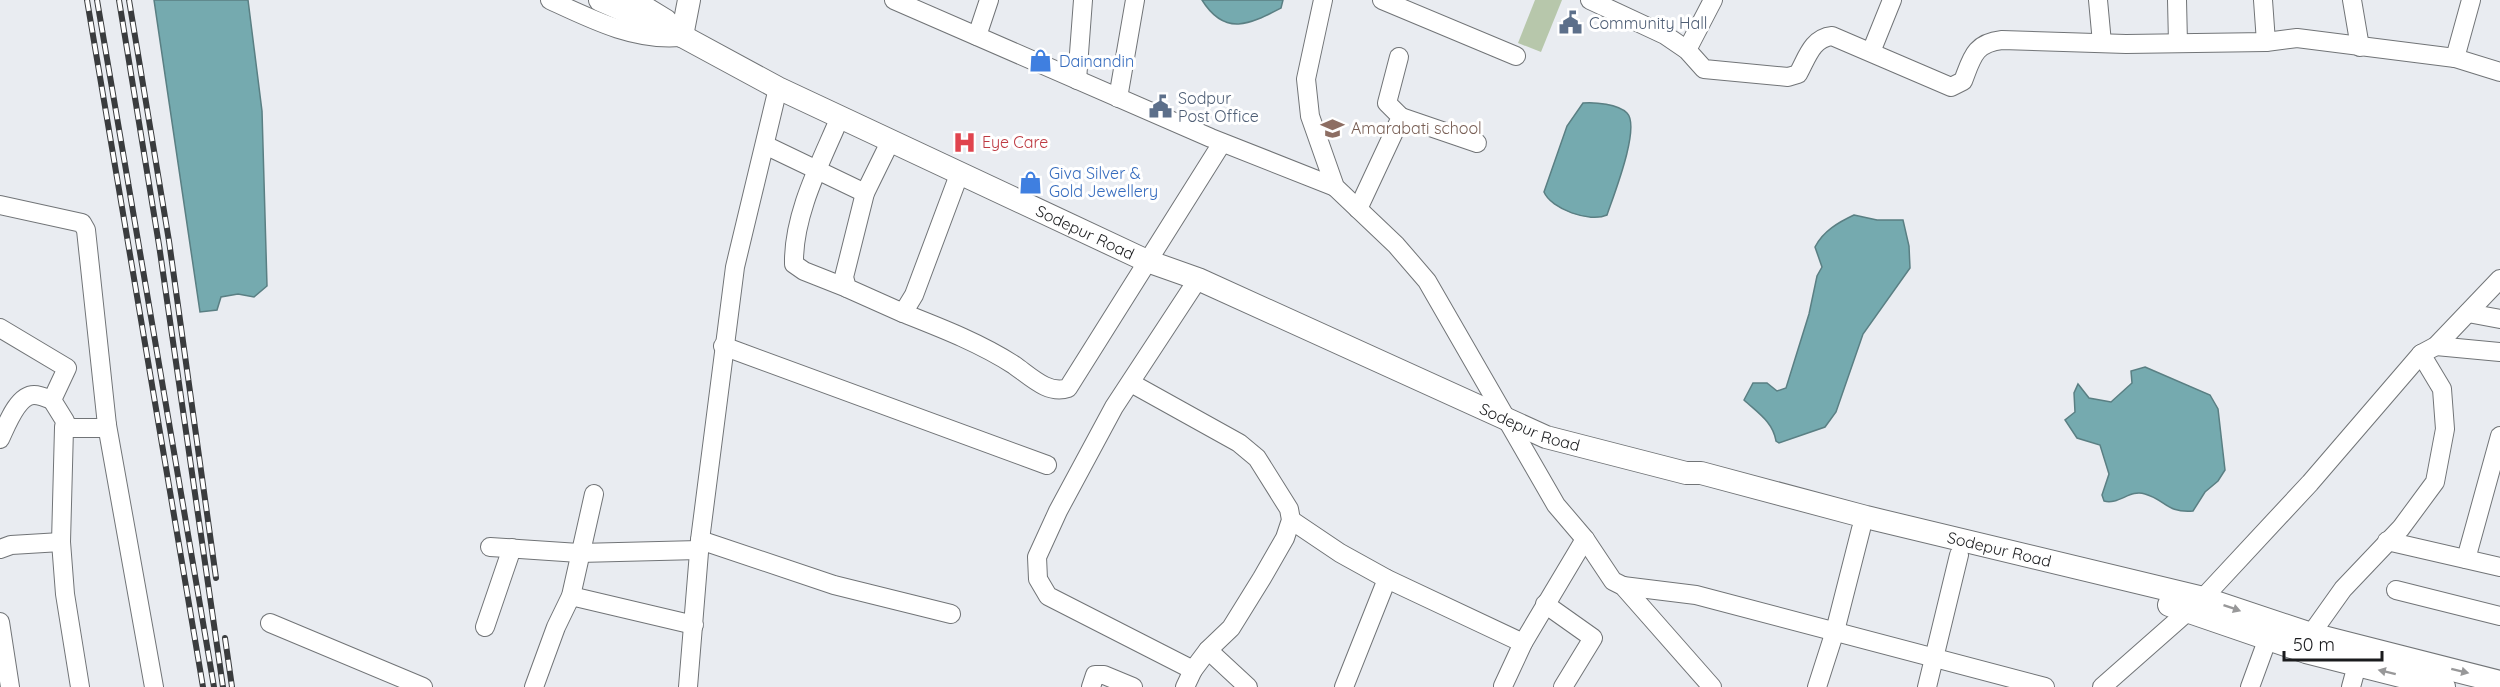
<svg xmlns="http://www.w3.org/2000/svg" width="2500" height="687" viewBox="0 0 2500 687" font-family="Quicksand,sans-serif">
	<style>
		.park { fill: #b7c7ab }
		.water { fill: #75aaaf; stroke: #5a7f83; stroke-width: 1.5 }
		.lines { fill: none; stroke-linecap: round; stroke-linejoin: round }
		.minor-casing { stroke: #717477; stroke-width: 20 }
		.major-casing { stroke: #717477; stroke-width: 24 }
		.minor { stroke: #fff; stroke-width: 18 }
		.major { stroke: #fff; stroke-width: 22 }
		.rail-casing { stroke: #3a3c3e; stroke-width: 6 }
		.rail { stroke: #fff; stroke-width: 4; stroke-dasharray: 11; stroke-linecap: butt }
		.oneway { fill: #989899 }
		.labels { text-anchor: middle; stroke-width: 6; stroke-linejoin: round; paint-order: stroke }
		.service-label { font-size: 16px; fill: #4e5e75; stroke: #fff; text-anchor: start }
		.shop-label { font-size: 16px; fill: #366cbe; stroke: #fff; text-anchor: start }
		.education-label { font-size: 16px; fill: #785e54; stroke: #fff; text-anchor: start }
		.health-label { font-size: 16px; fill: #be3a42; stroke: #fff; text-anchor: start }
		.street-label { font-size: 16px; fill: #1a1b1d; stroke: #fff }
	</style>
	<rect width="100%" height="100%" fill="#e9ecf1"/>
	<polygon class="park" points="1535,0 1562,0 1541,52 1518,43"/>
	<g class="water">
		<polygon points="154,0 248,0 262,111 267,286 254,297 238,294 221,297 217,310 200,312"/>
		<path d="M 1202,0 L 1283,0 L 1281,8 C 1250,24 1225,37 1202,0 Z"/>
		<path d="M 1583,103 C 1595,102 1618,104 1627,113 C 1641,127 1613,197 1607,215 C 1590,223 1551,209 1544,192 L 1567,126 Z"/>
		<path d="M 1854,215 L 1877,220 L 1903,220 L 1909,246 L 1910,268 L 1863,334 L 1836,412 L 1825,427 L 1779,443 L 1776,441 C 1773,422 1758,413 1744,400 L 1753,383 L 1767,383 L 1777,391 L 1786,388 L 1809,314 L 1817,276 L 1822,267 L 1815,247 C 1823,231 1839,222 1854,215 Z"/>
		<path d="M 2145,367 L 2210,395 L 2218,409 L 2225,470 L 2218,481 L 2205,492 L 2193,511 C 2166,513 2166,500 2145,494 C 2130,489 2119,505 2104,501 L 2102,495 L 2109,474 L 2100,445 L 2077,438 L 2065,420 L 2075,412 L 2074,393 L 2078,384 L 2089,398 L 2111,402 L 2132,383 L 2131,371 Z"/>
	</g>
	<g class="lines">
		<defs>
			<g id="minor">
				<path d="M 550,0 C 591,19 634,41 680,37"/>
				<polyline points="636,0 667,19 676,29"/>
				<polyline points="894,0 1211,138 1335,187"/>
				<polyline points="1323,0 1306,79 1310,116 1335,187 1396,245 1427,281 1556,505 1585,539 1613,581 1623,586 1712,687"/>
				<polyline points="1382,0 1516,56"/>
				<path d="M 1590,0 L 1665,35 L 1687,50 L 1704,69 L 1788,77 L 1798,74 C 1807,58 1812,38 1832,36 L 1951,87 L 1963,81 C 1972,58 1974,43 2002,40 L 2126,44 L 2266,42 L 2297,38 L 2455,58 L 2500,72"/>
				<polyline points="2098,0 2102,43"/>
				<polyline points="2177,0 2178,43"/>
				<polyline points="2263,0 2266,42"/>
				<polyline points="2352,0 2360,47"/>
				<polyline points="977,36 989,0"/>
				<polyline points="1687,50 1713,0"/>
				<polyline points="1871,52 1892,0"/>
				<polyline points="2455,58 2471,0"/>
				<polyline points="1077,80 1083,0"/>
				<polyline points="1118,98 1135,0"/>
				<path d="M 840,117 C 821,162 793,214 794,264 L 804,271 L 847,288"/>
				<polyline points="1401,117 1477,143"/>
				<polyline points="891,140 865,193 844,277 847,288 903,313 914,295 960,172"/>
				<polyline points="765,145 865,193"/>
				<polyline points="0,205 82,223 86,230 107,425 154,687"/>
				<polyline points="1358,209 1401,117 1387,103 1399,57"/>
				<path d="M 903,313 C 941,328 980,343 1014,365 C 1030,376 1048,395 1068,388 L 1222,143"/>
				<polyline points="2468,313 2500,319"/>
				<polyline points="0,328 67,368 52,400 65,421 64,428"/>
				<polyline points="723,346 1047,465"/>
				<polyline points="2436,346 2500,352"/>
				<polyline points="1131,383 1239,443 1257,458 1289,509 1291,520 1285,538 1262,578 1231,628 1208,650 1193,670 1048,596 1038,579 1037,557 1058,511 1114,407 1198,279"/>
				<path d="M 0,439 C 6,427 17,395 34,395 C 39,395 47,398 52,400"/>
				<polyline points="1291,520 1340,553 1387,579 1523,643"/>
				<polyline points="700,540 834,585 951,614"/>
				<polyline points="2387,541 2500,567"/>
				<polyline points="490,547 579,553 699,550"/>
				<polyline points="0,549 11,545 61,542"/>
				<polyline points="2466,559 2500,436"/>
				<polyline points="1623,586 1696,595 2045,687"/>
				<polyline points="2396,590 2500,616"/>
				<polyline points="571,596 694,625"/>
				<polyline points="1545,604 1593,638 1563,687"/>
				<polyline points="0,622 10,687"/>
				<polyline points="270,623 423,687"/>
				<polyline points="485,627 512,548"/>
				<polyline points="2311,634 2343,589 2401,528 2435,482 2445,429 2442,389 2421,354"/>
				<polyline points="1208,650 1248,687"/>
				<polyline points="1503,686 1523,643 1585,539"/>
				<polyline points="80,687 65,594 61,542 64,428 103,428 107,425"/>
				<polyline points="534,687 556,627 571,596 594,494"/>
				<polyline points="688,687 700,540 735,267 778,88"/>
				<polyline points="1091,687 1095,675 1104,675 1133,687"/>
				<polyline points="1185,687 1193,670"/>
				<polyline points="1344,687 1387,579"/>
				<polyline points="1817,687 1835,631 1861,529"/>
				<polyline points="1927,687 1959,555"/>
				<polyline points="2102,687 2203,598 2310,483 2421,354 2436,346 2500,279"/>
				<polyline points="2250,687 2268,638"/>
				<polyline points="2351,687 2357,665"/>
			</g>
			<g id="major">
				<path id="s1" d="M 600,0 L 682,36 L 778,88 L 1147,261 L 1198,279 L 1546,437 L 1686,473 L 1701,473 L 1866,517 L 2203,598 L 2311,634 L 2500,682"/>
				<polyline points="682,36 689,0"/>
				<polyline points="2169,605 2306,652 2444,687"/>
			</g>
		</defs>
		<use href="#minor" class="minor-casing"/>
		<use href="#major" class="major-casing"/>
		<use href="#minor" class="minor"/>
		<use href="#major" class="major"/>
		<defs>
			<g id="rail">
				<polyline points="87,0 203,687"/>
				<polyline points="97,0 214,687"/>
				<polyline points="119,0 159,245 223,687"/>
				<polyline points="129,0 169,241 216,578"/>
				<polyline points="225,638 232,687"/>
			</g>
		</defs>
		<use href="#rail" class="rail-casing"/>
		<use href="#rail" class="rail"/>
	</g>
	<defs><path id="oneway-solid" d="M-6-.8H1V-3.2L6.5 0L1 3.2V.8H-6Z" transform="scale(1.5)"/></defs>
	<g class="oneway">
		<use href="#oneway-solid" transform="translate(2232 608) rotate(19)"/>
		<use href="#oneway-solid" transform="translate(2460 671) rotate(14)"/>
		<use href="#oneway-solid" transform="translate(2387 672) rotate(-166)"/>
	</g>
	<defs>
		<symbol id="civic-bare" viewBox="-9 -9 18 18"><path d="M-.6-6.5H3V-4.5H.6V-3L4-1V1h2V6H-6V1h2V-1L-.6-3ZM-1.2 2.5V6h2.4V2.5Z" fill="#5c6f8a" stroke="#fff" stroke-width="2.5" paint-order="stroke"/></symbol>
		<symbol id="shop-bare" viewBox="-9 -9 18 18"><path d="M-5-2.5h2.3a2.7 3.5 0 0 1 5.4 0H5L5.5 6h-11ZM-1.5-2.5h3a1.5 2.3 0 0 0-3 0Z" fill="#3f7fe0" stroke="#fff" stroke-width="2.5" paint-order="stroke"/></symbol>
		<symbol id="school-bare" viewBox="-9 -9 18 18"><path d="M0-5L7-2L0 1L-7-2ZM-4 1L0 2.5L4 1V4Q0 6-4 4Z" fill="#8d6e63" stroke="#fff" stroke-width="2.5" paint-order="stroke"/></symbol>
		<symbol id="hospital-bare" viewBox="-9 -9 18 18"><path d="M-5-5h3v3.5h4V-5h3V5h-3V1.5h-4V5h-3Z" fill="#e0444e" stroke="#fff" stroke-width="2.5" paint-order="stroke"/></symbol>
	</defs>
	<g fill-rule="evenodd">
		<use href="#civic-bare" x="1554" y="6" width="33" height="33"/>
		<use href="#shop-bare" x="1024" y="44" width="33" height="33"/>
		<use href="#civic-bare" x="1144" y="90" width="33" height="33"/>
		<use href="#school-bare" x="1316" y="112" width="33" height="33"/>
		<use href="#hospital-bare" x="948" y="126" width="33" height="33"/>
		<use href="#shop-bare" x="1014" y="166" width="33" height="33"/>
	</g>
	<g class="labels">
		<g class="service-label">
			<text x="1589" y="29">Community Hall</text>
			<text x="1178" y="104">Sodpur<tspan x="1178" dy="18">Post Office</tspan></text>
		</g>
		<g class="shop-label">
			<text x="1059" y="67">Dainandin</text>
			<text x="1049" y="179">Giva Silver &amp;<tspan x="1049" dy="18">Gold Jewellery</tspan></text>
		</g>
		<g class="education-label">
			<text x="1351" y="134">Amarabati school</text>
		</g>
		<g class="health-label">
			<text x="982" y="148">Eye Care</text>
		</g>
		<g class="street-label">
			<text dy="6" stroke="none"><textPath href="#s1" startOffset="538">Sodepur Road</textPath></text>
			<text dy="6" stroke="none"><textPath href="#s1" startOffset="1024">Sodepur Road</textPath></text>
			<text dy="6" stroke="none"><textPath href="#s1" startOffset="1510">Sodepur Road</textPath></text>
		</g>
	</g>
	<path d="M2284 651v9h98v-9" fill="none" stroke="#1a1b1d" stroke-width="3"/>
	<text x="2293" y="651" font-size="18" fill="#1a1b1d" stroke="#ffffff" stroke-width="4.5" paint-order="stroke">50 m</text>
</svg>
